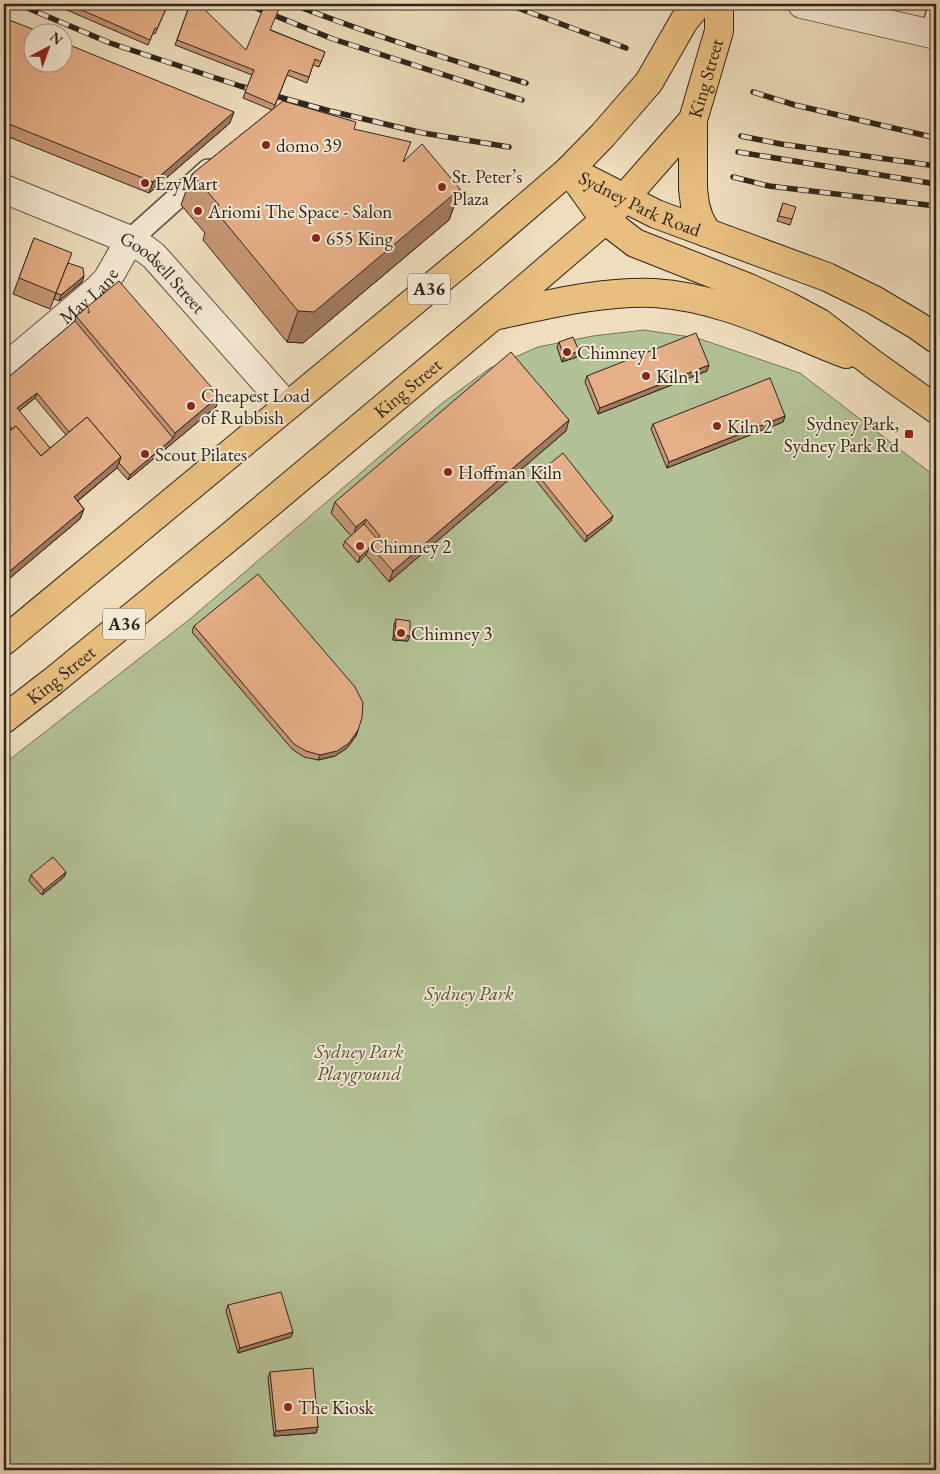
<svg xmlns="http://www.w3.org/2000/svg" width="940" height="1474" viewBox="0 0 940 1474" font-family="'EB Garamond',serif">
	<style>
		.green { fill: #b3c296; stroke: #707459 }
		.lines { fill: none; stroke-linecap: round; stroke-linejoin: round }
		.service-casing { stroke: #5e5344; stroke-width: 18 }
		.pedestrian-casing { stroke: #5e5344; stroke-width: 24 }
		.minor-casing { stroke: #5e5344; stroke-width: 30 }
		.primary-casing { stroke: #2e251c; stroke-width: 30 }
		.trunk-casing { stroke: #2e251c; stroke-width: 30 }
		.service { stroke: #f5ead5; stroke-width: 15 }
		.pedestrian { stroke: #f5ead5; stroke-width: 21 }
		.minor { stroke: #f5ead5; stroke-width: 28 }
		.primary { stroke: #e8bf7f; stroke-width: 28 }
		.trunk { stroke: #e8bf7f; stroke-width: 28 }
		.rail-casing { stroke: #2e251c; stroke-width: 5.5 }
		.rail { stroke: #f5ead5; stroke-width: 4; stroke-dasharray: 11; stroke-linecap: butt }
		.wall { fill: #c59674; stroke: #2e251c; fill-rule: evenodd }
		.shaded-wall { fill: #a07a5e; stroke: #2e251c }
		.building { fill: #e5af87; stroke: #2e251c }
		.poi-dot { fill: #8f2418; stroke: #f5ead5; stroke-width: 2 }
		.labels { text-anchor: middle; stroke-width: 4; stroke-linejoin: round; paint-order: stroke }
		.shield { fill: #f5ead5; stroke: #6a6054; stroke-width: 1 }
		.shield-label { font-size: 18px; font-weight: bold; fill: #2e251c }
		.street-label { font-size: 19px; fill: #2e251c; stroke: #f5ead5 }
		.poi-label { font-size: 19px; fill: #2e251c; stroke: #f5ead5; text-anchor: start }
		.park-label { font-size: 19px; font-style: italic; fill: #4f4c3a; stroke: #f5ead5 }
	</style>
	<rect width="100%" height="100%" fill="#efdebe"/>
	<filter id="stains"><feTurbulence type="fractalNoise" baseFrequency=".004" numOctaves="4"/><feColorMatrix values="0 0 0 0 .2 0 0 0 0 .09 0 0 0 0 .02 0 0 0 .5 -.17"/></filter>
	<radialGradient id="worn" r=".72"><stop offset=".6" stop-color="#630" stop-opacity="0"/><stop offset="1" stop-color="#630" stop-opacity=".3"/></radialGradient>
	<polygon class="green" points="644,330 697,338 800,373 936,477 936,1470 4,1470 4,764 190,619 441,404 490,368 538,347 593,336"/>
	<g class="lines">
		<defs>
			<polyline id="service" points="928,33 936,7"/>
			<polyline id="pedestrian" points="130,240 208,170"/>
			<g id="minor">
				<polyline points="802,4 936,35"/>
				<path id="s1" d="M 4,189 L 130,240 L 142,247 L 154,256 L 287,406"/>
				<path id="s2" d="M 4,369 L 97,290 L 107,280 L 130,240"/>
			</g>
			<g id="primary">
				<polyline points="693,120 693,189 695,205 699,218 707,233"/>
				<polyline points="569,170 605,220 635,243 749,288 788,306 820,323 873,364 936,409"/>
				<path id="s3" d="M 575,173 L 656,214 L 827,277 L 874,300 L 918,326 L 936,339"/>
				<path d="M 493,316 C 546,305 600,291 654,293 C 722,297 784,330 846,354"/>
			</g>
			<g id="trunk">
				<polyline points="4,641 482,245 569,170 603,135 649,82 684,21 698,4"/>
				<path id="s4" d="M 4,719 L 52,682 L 233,534 L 493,316 L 605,220 L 693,120 L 719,31 L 719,4"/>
			</g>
		</defs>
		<use href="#service" class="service-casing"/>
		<use href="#pedestrian" class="pedestrian-casing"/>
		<use href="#minor" class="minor-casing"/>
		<use href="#primary" class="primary-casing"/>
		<use href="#trunk" class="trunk-casing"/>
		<use href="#service" class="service"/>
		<use href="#pedestrian" class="pedestrian"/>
		<use href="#minor" class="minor"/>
		<use href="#primary" class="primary"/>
		<use href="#trunk" class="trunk"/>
		<defs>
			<g id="rail">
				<polyline points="18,4 110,43 240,86 326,110 423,133 509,147"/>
				<polyline points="246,4 333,39 522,100"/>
				<path d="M 292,4 C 369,34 447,59 526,83"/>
				<polyline points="507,4 626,48"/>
				<polyline points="753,92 795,105 936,138"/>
				<polyline points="741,136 781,144 936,166"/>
				<polyline points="738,152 936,184"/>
				<polyline points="733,177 769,186 936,206"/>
			</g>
		</defs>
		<use href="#rail" class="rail-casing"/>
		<use href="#rail" class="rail"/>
	</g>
	<g class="wall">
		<polygon points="53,4 168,4 155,34 153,33 148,45"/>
		<polygon points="190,4 246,50 271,30 325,52 319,67 313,65 307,83 287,75 274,108 354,129 404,161 460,189 449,220 303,343 287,342 203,240 205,233 181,205 192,174 272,110 243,98 252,75 175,45"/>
		<polygon points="4,18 230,123 149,193 4,135"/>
		<polygon points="783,203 792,219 790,225 777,221"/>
		<polygon points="34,238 68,263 84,276 82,282 59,301 54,299 62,278 50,309 13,294"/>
		<path d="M 76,316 L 219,396 L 216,407 L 128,480 L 117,468 L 78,501 L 84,509 L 80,519 L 4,583 L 4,436 L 8,432 L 4,427 L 4,381 L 75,321 ZM 35,398 L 66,435 L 50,448 L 19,411 Z"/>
		<polygon points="559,342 579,351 577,357 562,362 557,347"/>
		<polygon points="707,371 598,414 585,382 587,376"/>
		<polygon points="785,416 783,422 667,468 651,429 653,424"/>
		<polygon points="566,431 389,582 366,555 358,563 343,546 345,541 351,536 331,513 335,502"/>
		<polygon points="537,474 611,521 585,542 535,479"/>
		<polygon points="396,619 408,641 393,640 394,625"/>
		<polygon points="194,626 358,730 356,736 347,748 335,756 318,760 304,757 292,749 192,632"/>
		<polygon points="66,872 64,877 42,895 29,881 31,875"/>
		<polygon points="228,1305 291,1337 238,1353 226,1311"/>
		<polygon points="270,1372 318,1427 316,1433 274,1436 268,1378"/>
	</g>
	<g class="shaded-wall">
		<polygon points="234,112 230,123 149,193 153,182"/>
		<polygon points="460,189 449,220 303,343 287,342 298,311"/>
		<polygon points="84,276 82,282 59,301 61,295"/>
		<polygon points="579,351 577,357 562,362 564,357"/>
		<polygon points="709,365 707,371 598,414 600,408"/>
		<polygon points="37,393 35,398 15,414 17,408"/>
		<polygon points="219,396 216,407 128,480 130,475 173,438 175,433"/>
		<polygon points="785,416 783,422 667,468 669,462"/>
		<polygon points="569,420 566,431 389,582 393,571"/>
		<polygon points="121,457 117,468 70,507 74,497"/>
		<polygon points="84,509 80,519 4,583 4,576"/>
		<polygon points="613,516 611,521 585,542 587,536"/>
		<polygon points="366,519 362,530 353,538 356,527"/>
		<polygon points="368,550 366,555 358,563 360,557"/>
		<polygon points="395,634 410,636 408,641 393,640"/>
		<polygon points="358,730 356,736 347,748 335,756 318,760 320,755"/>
		<polygon points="66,872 64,877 42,895 44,890"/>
		<polygon points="293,1332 291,1337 238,1353 240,1348"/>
		<polygon points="318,1427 316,1433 274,1436 276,1431"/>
	</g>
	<g class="building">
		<polygon points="68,4 168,4 157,29 155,28 150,40"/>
		<polygon points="190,4 199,4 246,50 265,4 281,4 270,30 325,52 321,62 315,59 309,77 289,70 275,105 245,92 254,70 177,40"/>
		<polygon points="4,18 40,32 32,32 32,62 62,62 62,42 234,112 153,182 4,122"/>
		<polygon points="283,101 356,122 354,129 411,142 403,162 422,144 460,189 314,312 298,311 214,209 219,205 192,174"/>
		<polygon points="783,203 796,207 792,219 779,216"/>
		<polygon points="34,238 72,253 56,293 19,278"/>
		<polygon points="68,263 83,268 84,276 61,295 56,293"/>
		<polygon points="119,281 219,396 175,433 76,316"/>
		<polygon points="75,321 173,438 130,475 119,463 121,457 87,417 69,432 37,393 17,408 50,448 41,456 16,426 12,429 4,419 4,381"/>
		<polygon points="696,333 709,365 600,408 587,376"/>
		<polygon points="573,337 579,351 564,357 559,342"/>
		<polygon points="511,352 569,420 393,571 370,545 380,536 366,519 356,527 335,502"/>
		<polygon points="770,378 785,416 669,462 653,424"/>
		<polygon points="87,417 121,457 74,497 84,509 4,576 4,436 16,426 41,456"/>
		<polygon points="563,453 613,516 587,536 537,474"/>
		<polygon points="364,524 377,539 370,545 368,550 360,557 345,541"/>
		<polygon points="258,574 355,687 363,703 362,718 358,730 349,743 337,751 320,755 306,751 294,744 194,626"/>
		<polygon points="396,619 410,621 410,636 395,634"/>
		<polygon points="53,857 66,872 44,890 31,875"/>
		<polygon points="281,1292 293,1332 240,1348 228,1305"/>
		<polygon points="313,1368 318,1427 276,1431 270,1372"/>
	</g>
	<g class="poi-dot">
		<circle cx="266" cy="145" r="5"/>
		<circle cx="145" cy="183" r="5"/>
		<circle cx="442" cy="187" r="5"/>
		<circle cx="198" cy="211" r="5"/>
		<circle cx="316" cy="238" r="5"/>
		<circle cx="567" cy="352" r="5"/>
		<circle cx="646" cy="376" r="5"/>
		<circle cx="191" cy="406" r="5"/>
		<circle cx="717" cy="426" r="5"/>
		<rect x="904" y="429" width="10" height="10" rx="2.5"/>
		<circle cx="145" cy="454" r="5"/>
		<circle cx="448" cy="472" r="5"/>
		<circle cx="360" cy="546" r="5"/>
		<circle cx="401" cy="633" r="5"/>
		<circle cx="288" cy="1407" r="5"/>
	</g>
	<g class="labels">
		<g class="shield">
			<rect x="408" y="273.5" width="42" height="31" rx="4"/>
			<rect x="103" y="608.5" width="42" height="31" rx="4"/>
		</g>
		<g class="shield-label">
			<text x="429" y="295">A36</text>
			<text x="124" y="630">A36</text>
		</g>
		<g class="street-label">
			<text dy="7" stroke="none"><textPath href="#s4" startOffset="958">King Street</textPath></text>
			<text dy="7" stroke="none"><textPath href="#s3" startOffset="72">Sydney Park Road</textPath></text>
			<text dy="7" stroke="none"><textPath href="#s1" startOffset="182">Goodsell Street</textPath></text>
			<text dy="7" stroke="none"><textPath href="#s2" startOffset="112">May Lane</textPath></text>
			<text dy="7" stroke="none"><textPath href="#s4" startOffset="522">King Street</textPath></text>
			<text dy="7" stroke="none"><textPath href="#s4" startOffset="72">King Street</textPath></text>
		</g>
		<g class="poi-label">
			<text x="276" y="152">domo 39</text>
			<text x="452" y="183">St. Peter’s<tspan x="452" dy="22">Plaza</tspan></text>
			<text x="155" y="190">EzyMart</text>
			<text x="208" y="218">Ariomi The Space - Salon</text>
			<text x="326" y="245">655 King</text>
			<text x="577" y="359">Chimney 1</text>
			<text x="656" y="383">Kiln 1</text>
			<text x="201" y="402">Cheapest Load<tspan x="201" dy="22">of Rubbish</tspan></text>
			<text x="899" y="430" text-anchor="end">Sydney Park,<tspan x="899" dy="22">Sydney Park Rd</tspan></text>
			<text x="727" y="433">Kiln 2</text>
			<text x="155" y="461">Scout Pilates</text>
			<text x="458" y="479">Hoffman Kiln</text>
			<text x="370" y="553">Chimney 2</text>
			<text x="411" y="640">Chimney 3</text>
			<text x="298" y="1414">The Kiosk</text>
		</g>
		<g class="park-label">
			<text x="469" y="1000">Sydney Park</text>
			<text x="359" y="1058">Sydney Park<tspan x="359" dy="22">Playground</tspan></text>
		</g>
	</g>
	<rect width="940" height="1474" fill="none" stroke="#efdebe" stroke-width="20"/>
	<rect x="5" y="5" width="930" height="1464" fill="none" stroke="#2e251c" stroke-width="2.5"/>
	<rect x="10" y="10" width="920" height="1454" fill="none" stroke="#2e251c"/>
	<g transform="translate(48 48) rotate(41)"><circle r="24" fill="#f5ead5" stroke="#a59b8b"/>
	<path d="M0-4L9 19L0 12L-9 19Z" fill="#8f2418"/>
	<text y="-8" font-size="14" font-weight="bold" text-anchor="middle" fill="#2e251c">N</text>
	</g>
	<rect width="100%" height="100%" filter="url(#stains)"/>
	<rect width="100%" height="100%" fill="url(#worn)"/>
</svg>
